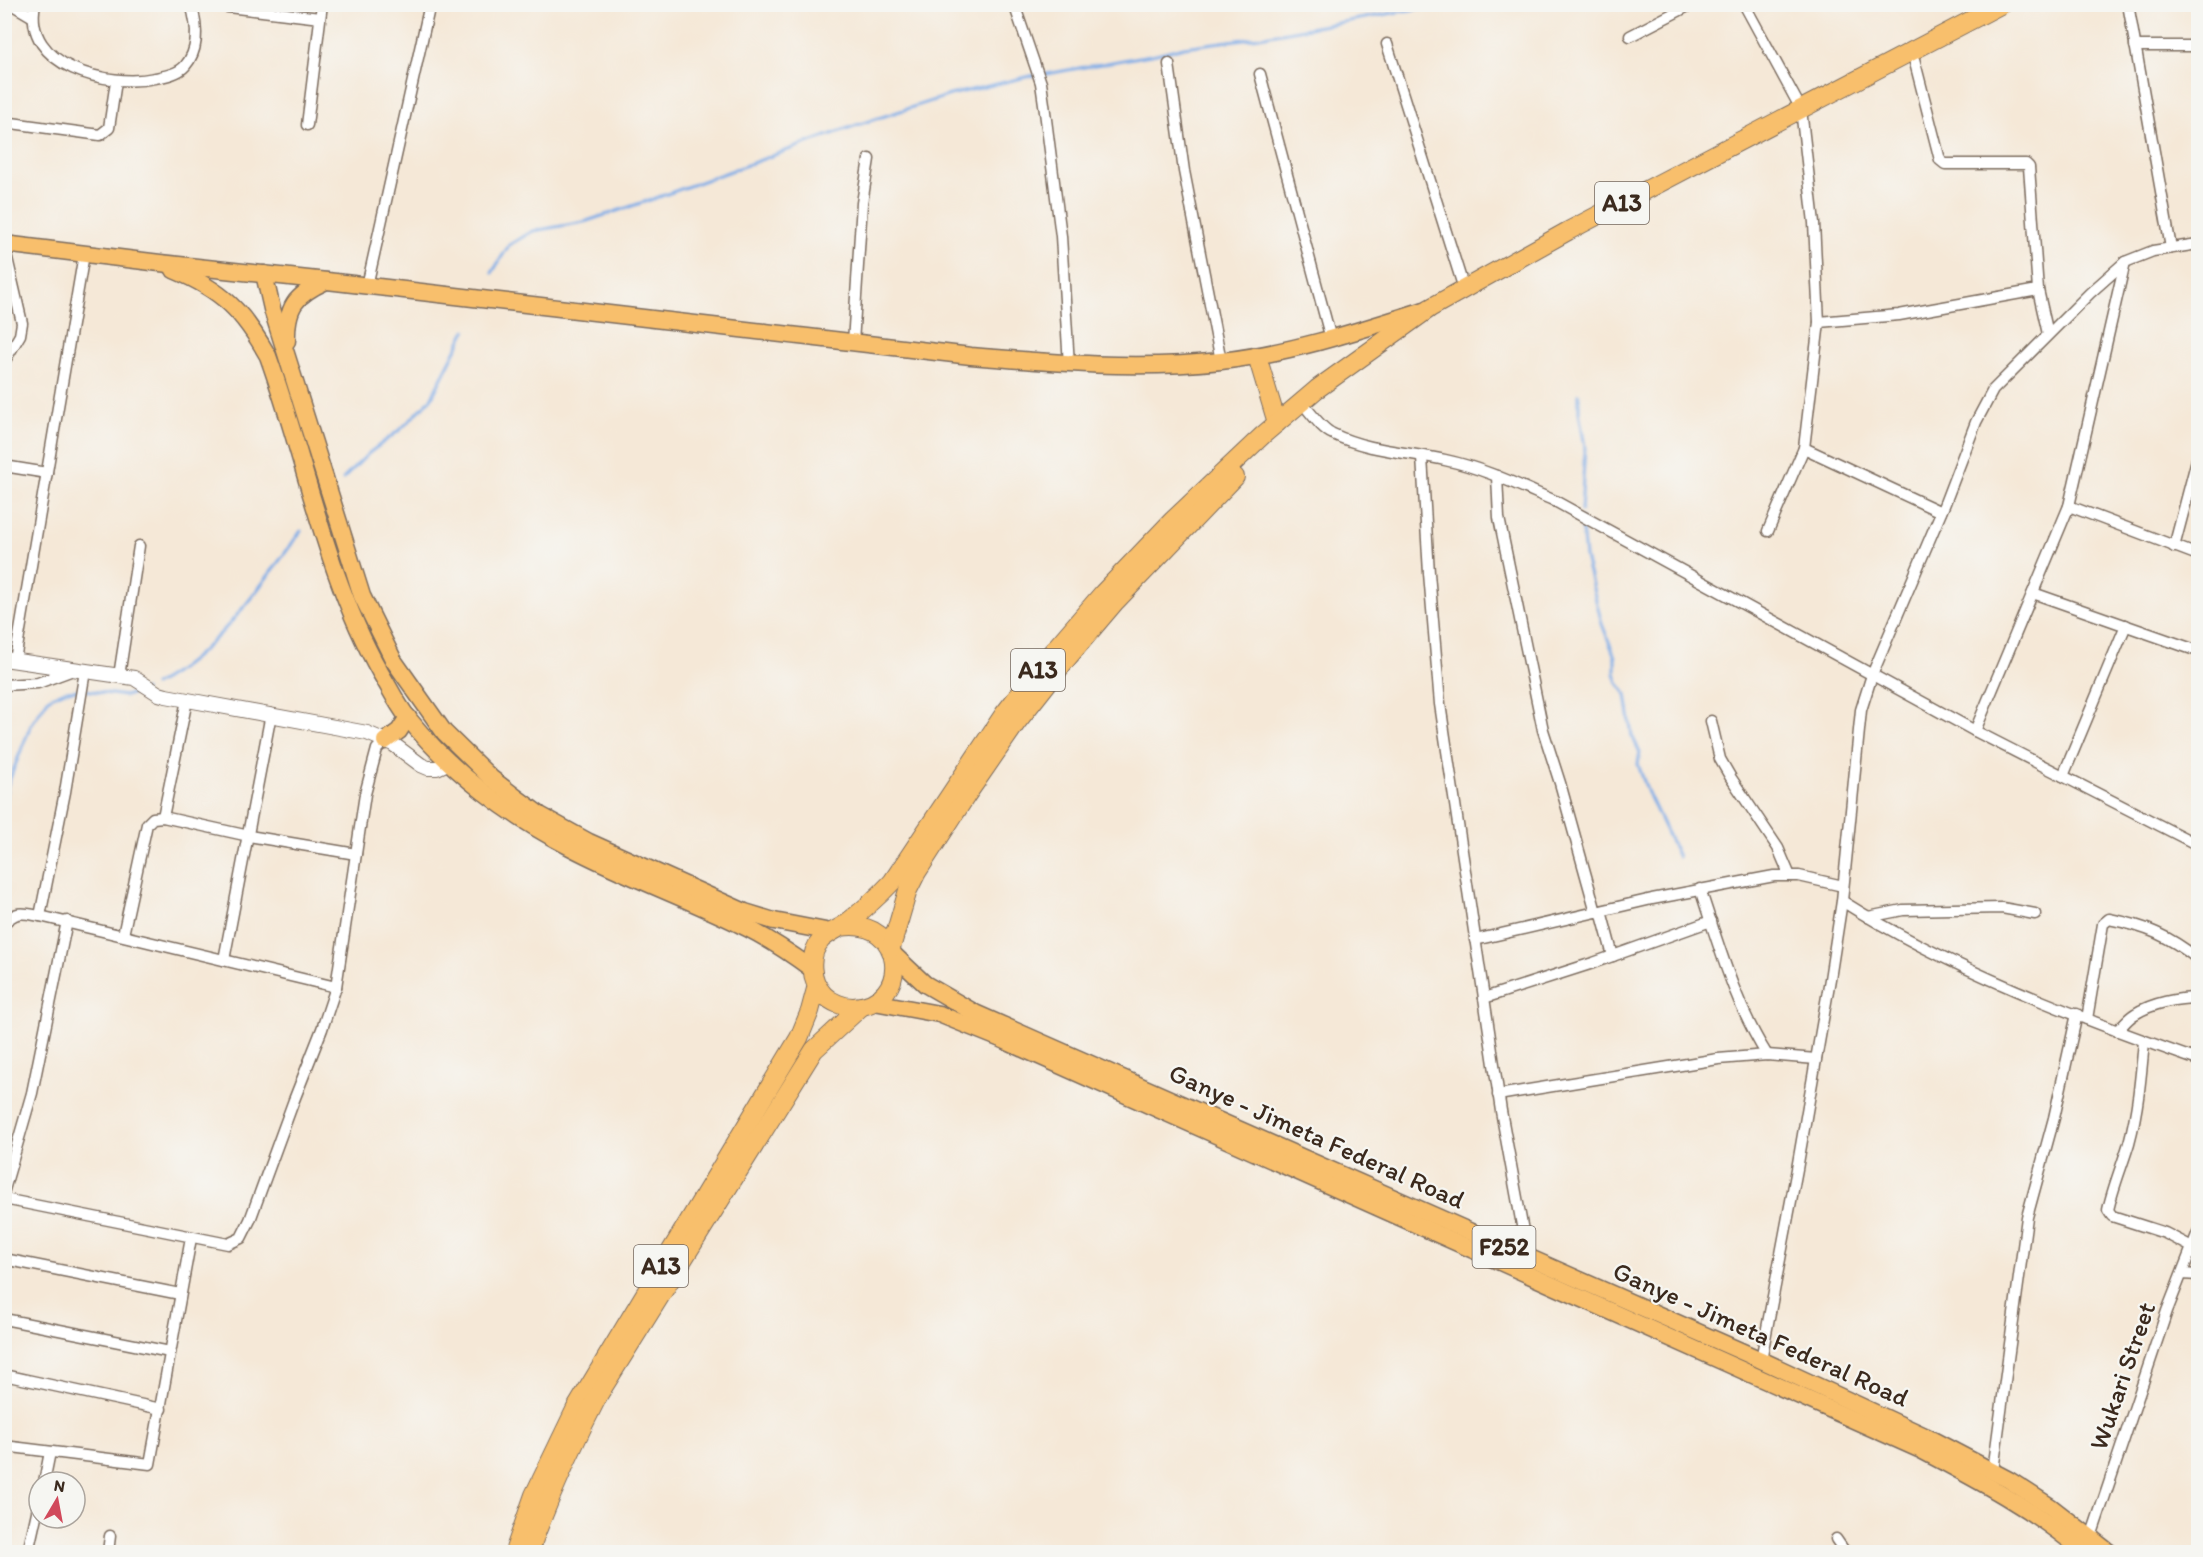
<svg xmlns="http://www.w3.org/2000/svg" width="2203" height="1557" viewBox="0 0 2203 1557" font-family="Itim,sans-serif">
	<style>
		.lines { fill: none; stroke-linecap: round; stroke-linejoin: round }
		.stream { stroke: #7dace7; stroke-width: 3 }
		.minor-casing { stroke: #7c6c5f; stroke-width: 13 }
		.tertiary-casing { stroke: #7c6c5f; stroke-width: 16 }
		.primary-casing { stroke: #7c6c5f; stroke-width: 19 }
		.trunk-casing { stroke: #7c6c5f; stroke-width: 20 }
		.minor { stroke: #fff; stroke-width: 10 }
		.tertiary { stroke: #fff; stroke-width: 14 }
		.primary { stroke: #f8bf6c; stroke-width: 16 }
		.trunk { stroke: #f8bf6c; stroke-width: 18 }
		.labels { text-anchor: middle; stroke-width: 4.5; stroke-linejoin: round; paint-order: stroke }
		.shield { fill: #f6f6f2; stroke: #73675e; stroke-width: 1.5 }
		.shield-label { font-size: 24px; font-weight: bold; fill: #3b2a1e }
		.street-label { font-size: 26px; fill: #3b2a1e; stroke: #f6f6f2 }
	</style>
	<rect width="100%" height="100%" fill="#f6f6f2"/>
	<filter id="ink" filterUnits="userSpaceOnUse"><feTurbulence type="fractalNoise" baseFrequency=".0167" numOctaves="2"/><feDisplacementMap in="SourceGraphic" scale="12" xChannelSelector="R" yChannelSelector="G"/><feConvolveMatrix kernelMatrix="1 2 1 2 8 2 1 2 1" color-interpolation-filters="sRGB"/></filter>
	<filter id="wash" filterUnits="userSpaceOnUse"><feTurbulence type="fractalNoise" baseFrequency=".008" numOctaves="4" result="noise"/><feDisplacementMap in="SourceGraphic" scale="24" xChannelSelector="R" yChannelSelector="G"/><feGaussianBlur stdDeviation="1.35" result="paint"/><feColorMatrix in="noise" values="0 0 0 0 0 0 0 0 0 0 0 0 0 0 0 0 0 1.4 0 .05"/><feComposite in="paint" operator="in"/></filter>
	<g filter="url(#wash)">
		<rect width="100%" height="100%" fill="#f5e8d7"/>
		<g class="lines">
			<g class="stream">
				<polyline points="1041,75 1156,54 1184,47 1259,37 1421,8 1451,4"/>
				<polyline points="492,273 509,245 533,231 584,222 656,198 857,125 950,95 1035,75"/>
				<polyline points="1579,394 1579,412 1585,447 1581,511"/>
				<polyline points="343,479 369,453 401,429 431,399 466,330"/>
				<polyline points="1581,518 1585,557 1602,624 1615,657 1615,673 1618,683 1626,694 1632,736 1640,752 1638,764 1648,793 1678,857"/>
				<path d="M 154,685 C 216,653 261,586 301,531"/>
				<polyline points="85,690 125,696 145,690"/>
				<polyline points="4,812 7,786 31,725 49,698 65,691 78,690"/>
			</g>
		</g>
	</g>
	<g filter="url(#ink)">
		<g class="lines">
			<defs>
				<g id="minor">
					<polyline points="11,4 33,17"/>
					<path d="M 35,4 C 22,67 109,88 155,78 C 165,76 178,74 185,66 C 200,49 197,24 191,4"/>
					<polyline points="203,4 320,18"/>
					<polyline points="1014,4 1041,83 1044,104 1061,236 1069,365"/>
					<polyline points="1744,4 1801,109 1814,223 1819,322 1804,448 1768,531"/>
					<polyline points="2128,4 2171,248"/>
					<polyline points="1630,36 1692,4"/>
					<polyline points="1387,44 1464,289"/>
					<polyline points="2135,46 2198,46"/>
					<polyline points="1912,51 1940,160 1945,164 2026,164 2029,167 2038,290 2048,334"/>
					<polyline points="1169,64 1184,171 1221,361"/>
					<polyline points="1260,74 1331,339"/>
					<polyline points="4,122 100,135 109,128 116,81"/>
					<polyline points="307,125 322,4"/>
					<polyline points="4,245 22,323 20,335 4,362"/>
					<polyline points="367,286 430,4"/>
					<polyline points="1819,322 1899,315 2038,290"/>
					<polyline points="853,343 862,203 869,159"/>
					<path d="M 1301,402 C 1310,411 1321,429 1333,434 C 1368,451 1408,452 1445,460 C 1483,468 1518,485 1553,500 L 1975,731 L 2198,845"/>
					<polyline points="1804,448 1941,512"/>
					<polyline points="1422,457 1429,573 1440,704 1501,1111 1528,1258"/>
					<polyline points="4,466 47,473"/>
					<polyline points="1497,476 1499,518 1543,730 1560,783 1596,912"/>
					<polyline points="2069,506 2198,555"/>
					<polyline points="2174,547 2198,456"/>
					<polyline points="2033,593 2198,651"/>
					<polyline points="15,660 84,254"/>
					<polyline points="119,676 139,546"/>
					<polyline points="4,685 38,683 73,670"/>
					<polyline points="1711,721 1720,759 1731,778 1778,848 1790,876"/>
					<polyline points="1975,731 2069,506 2125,262"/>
					<polyline points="2063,776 2126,625"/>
					<polyline points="163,817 187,700"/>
					<path d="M 1700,889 C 1719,946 1735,1004 1767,1055"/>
					<path d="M 1842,901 C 1949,969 2079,1018 2198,1060"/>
					<polyline points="1601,911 1613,956"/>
					<polyline points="40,916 65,792 85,671"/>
					<polyline points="1868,917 1903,910 2002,908 2035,914"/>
					<path d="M 4,923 C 17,910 23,913 40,916 L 336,987"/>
					<polyline points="123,935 147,824 153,818 163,817 249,836 356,854"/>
					<polyline points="1475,940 1652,899 1774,876 1799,876 1843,886"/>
					<polyline points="224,960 271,714"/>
					<polyline points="1484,998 1593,963 1711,921"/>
					<path d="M 2087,1019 L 2103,924 L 2109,919 C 2146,926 2169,936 2198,959"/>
					<path d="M 2117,1031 C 2123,1025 2128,1018 2135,1014 C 2152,1003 2178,998 2198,998"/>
					<path d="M 2144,1041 C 2141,1075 2138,1110 2129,1143 C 2122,1166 2113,1187 2108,1210 L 2112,1216 L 2165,1233 L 2192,1247"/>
					<polyline points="1498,1095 1718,1059 1767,1055 1816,1059"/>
					<polyline points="4,1190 32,1093 67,921"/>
					<polyline points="4,1199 228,1244 241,1238 250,1220 294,1100 322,1029 336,987 365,794 377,749 385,741"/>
					<polyline points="4,1259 180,1294"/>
					<polyline points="2182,1274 2198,1275"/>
					<polyline points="4,1319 170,1352"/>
					<polyline points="1761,1360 1797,1169 1830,979 1842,901 1861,710 1872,675 1945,503 1976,422 1993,390 2090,293 2125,262 2153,251 2198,244"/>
					<polyline points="4,1375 161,1409"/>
					<polyline points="4,1446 150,1464 191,1238"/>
					<polyline points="1993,1471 2027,1217 2054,1118 2077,1014"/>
					<polyline points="44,1482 50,1452"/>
					<polyline points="2091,1537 2167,1311 2198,1232"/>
					<polyline points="1836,1539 1845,1552"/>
					<polyline points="28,1552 39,1503"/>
					<polyline points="108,1552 110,1536"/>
				</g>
				<polyline id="tertiary" points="4,659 134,678 159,694 166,696 367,733 393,744 421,765 428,768 437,768 450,762"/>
				<g id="primary">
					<path d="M 4,244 L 160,263 L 327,281 L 971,356 C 1054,363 1138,370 1221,361 C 1291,353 1358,331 1424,310"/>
					<path d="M 174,270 C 222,290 243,311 268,356 C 306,461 325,574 380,672 C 389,687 397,704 408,718 C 451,772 510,816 570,847 C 625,876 684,897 739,924 C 765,936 789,952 812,969"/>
					<polyline points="264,274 272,309 362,596 394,661 444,732 491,778 517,798 540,815 589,842 745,912 774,921 831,932"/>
					<path d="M 287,341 C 286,307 295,295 326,281"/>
					<polyline points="385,741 399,731 408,717"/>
					<polyline points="893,954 925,984 975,1013 1761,1360 1925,1436 2009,1480 2051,1507 2109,1552"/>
					<path d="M 874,1002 L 939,1014 L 1001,1039 L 1921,1450 C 1978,1480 2035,1510 2084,1552"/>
				</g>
				<g id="trunk">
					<polyline points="1257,356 1277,423"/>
					<path d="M 841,927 C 906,916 913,1005 853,1007 C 843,1007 831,1002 824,995 C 810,981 808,955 821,940 C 828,933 836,930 844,925 C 861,912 877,898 892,882 L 1004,714 L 1053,651 L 1103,593 L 1173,520 L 1263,435 L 1317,389 L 1430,308 L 1464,289 L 1568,231 L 2002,4"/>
					<polyline points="891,948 908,890 917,872 966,796 1017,722 1065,661 1115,602 1235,477"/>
					<polyline points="514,1552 534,1495 575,1410 799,1038 810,1011 817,985"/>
					<path d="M 529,1552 C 549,1498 572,1446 599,1394 L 814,1050 L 862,1006"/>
				</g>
			</defs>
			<use href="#minor" class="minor-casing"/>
			<use href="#tertiary" class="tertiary-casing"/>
			<use href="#primary" class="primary-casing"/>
			<use href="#trunk" class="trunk-casing"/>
			<use href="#minor" class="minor"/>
			<use href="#tertiary" class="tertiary"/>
			<use href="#primary" class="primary"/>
			<use href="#trunk" class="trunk"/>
		</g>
	</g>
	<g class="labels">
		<g class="shield">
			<rect x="1595" y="182" width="54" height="42" rx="4.5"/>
			<rect x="1011" y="649" width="54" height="42" rx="4.5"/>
			<rect x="1472.5" y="1226" width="63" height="42" rx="4.5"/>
			<rect x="634" y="1245" width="54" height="42" rx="4.5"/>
		</g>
		<g class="shield-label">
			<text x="1622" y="211">A13</text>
			<text x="1038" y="678">A13</text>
			<text x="1504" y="1255">F252</text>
			<text x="661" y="1274">A13</text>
		</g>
		<g class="street-label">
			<text transform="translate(1317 1136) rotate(24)" y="9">Ganye - Jimeta Federal Road</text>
			<text transform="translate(1761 1334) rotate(24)" y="9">Ganye - Jimeta Federal Road</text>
			<text transform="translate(2122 1376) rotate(-71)" y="9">Wukari Street</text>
		</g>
	</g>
	<rect width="2203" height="1557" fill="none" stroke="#f6f6f2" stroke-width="24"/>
	<g transform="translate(57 1500) rotate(10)"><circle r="28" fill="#f6f6f2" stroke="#aba49d" stroke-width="1.5"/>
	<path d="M0-4.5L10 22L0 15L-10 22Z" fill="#d1495b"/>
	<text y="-9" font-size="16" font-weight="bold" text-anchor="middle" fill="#3b2a1e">N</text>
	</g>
</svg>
